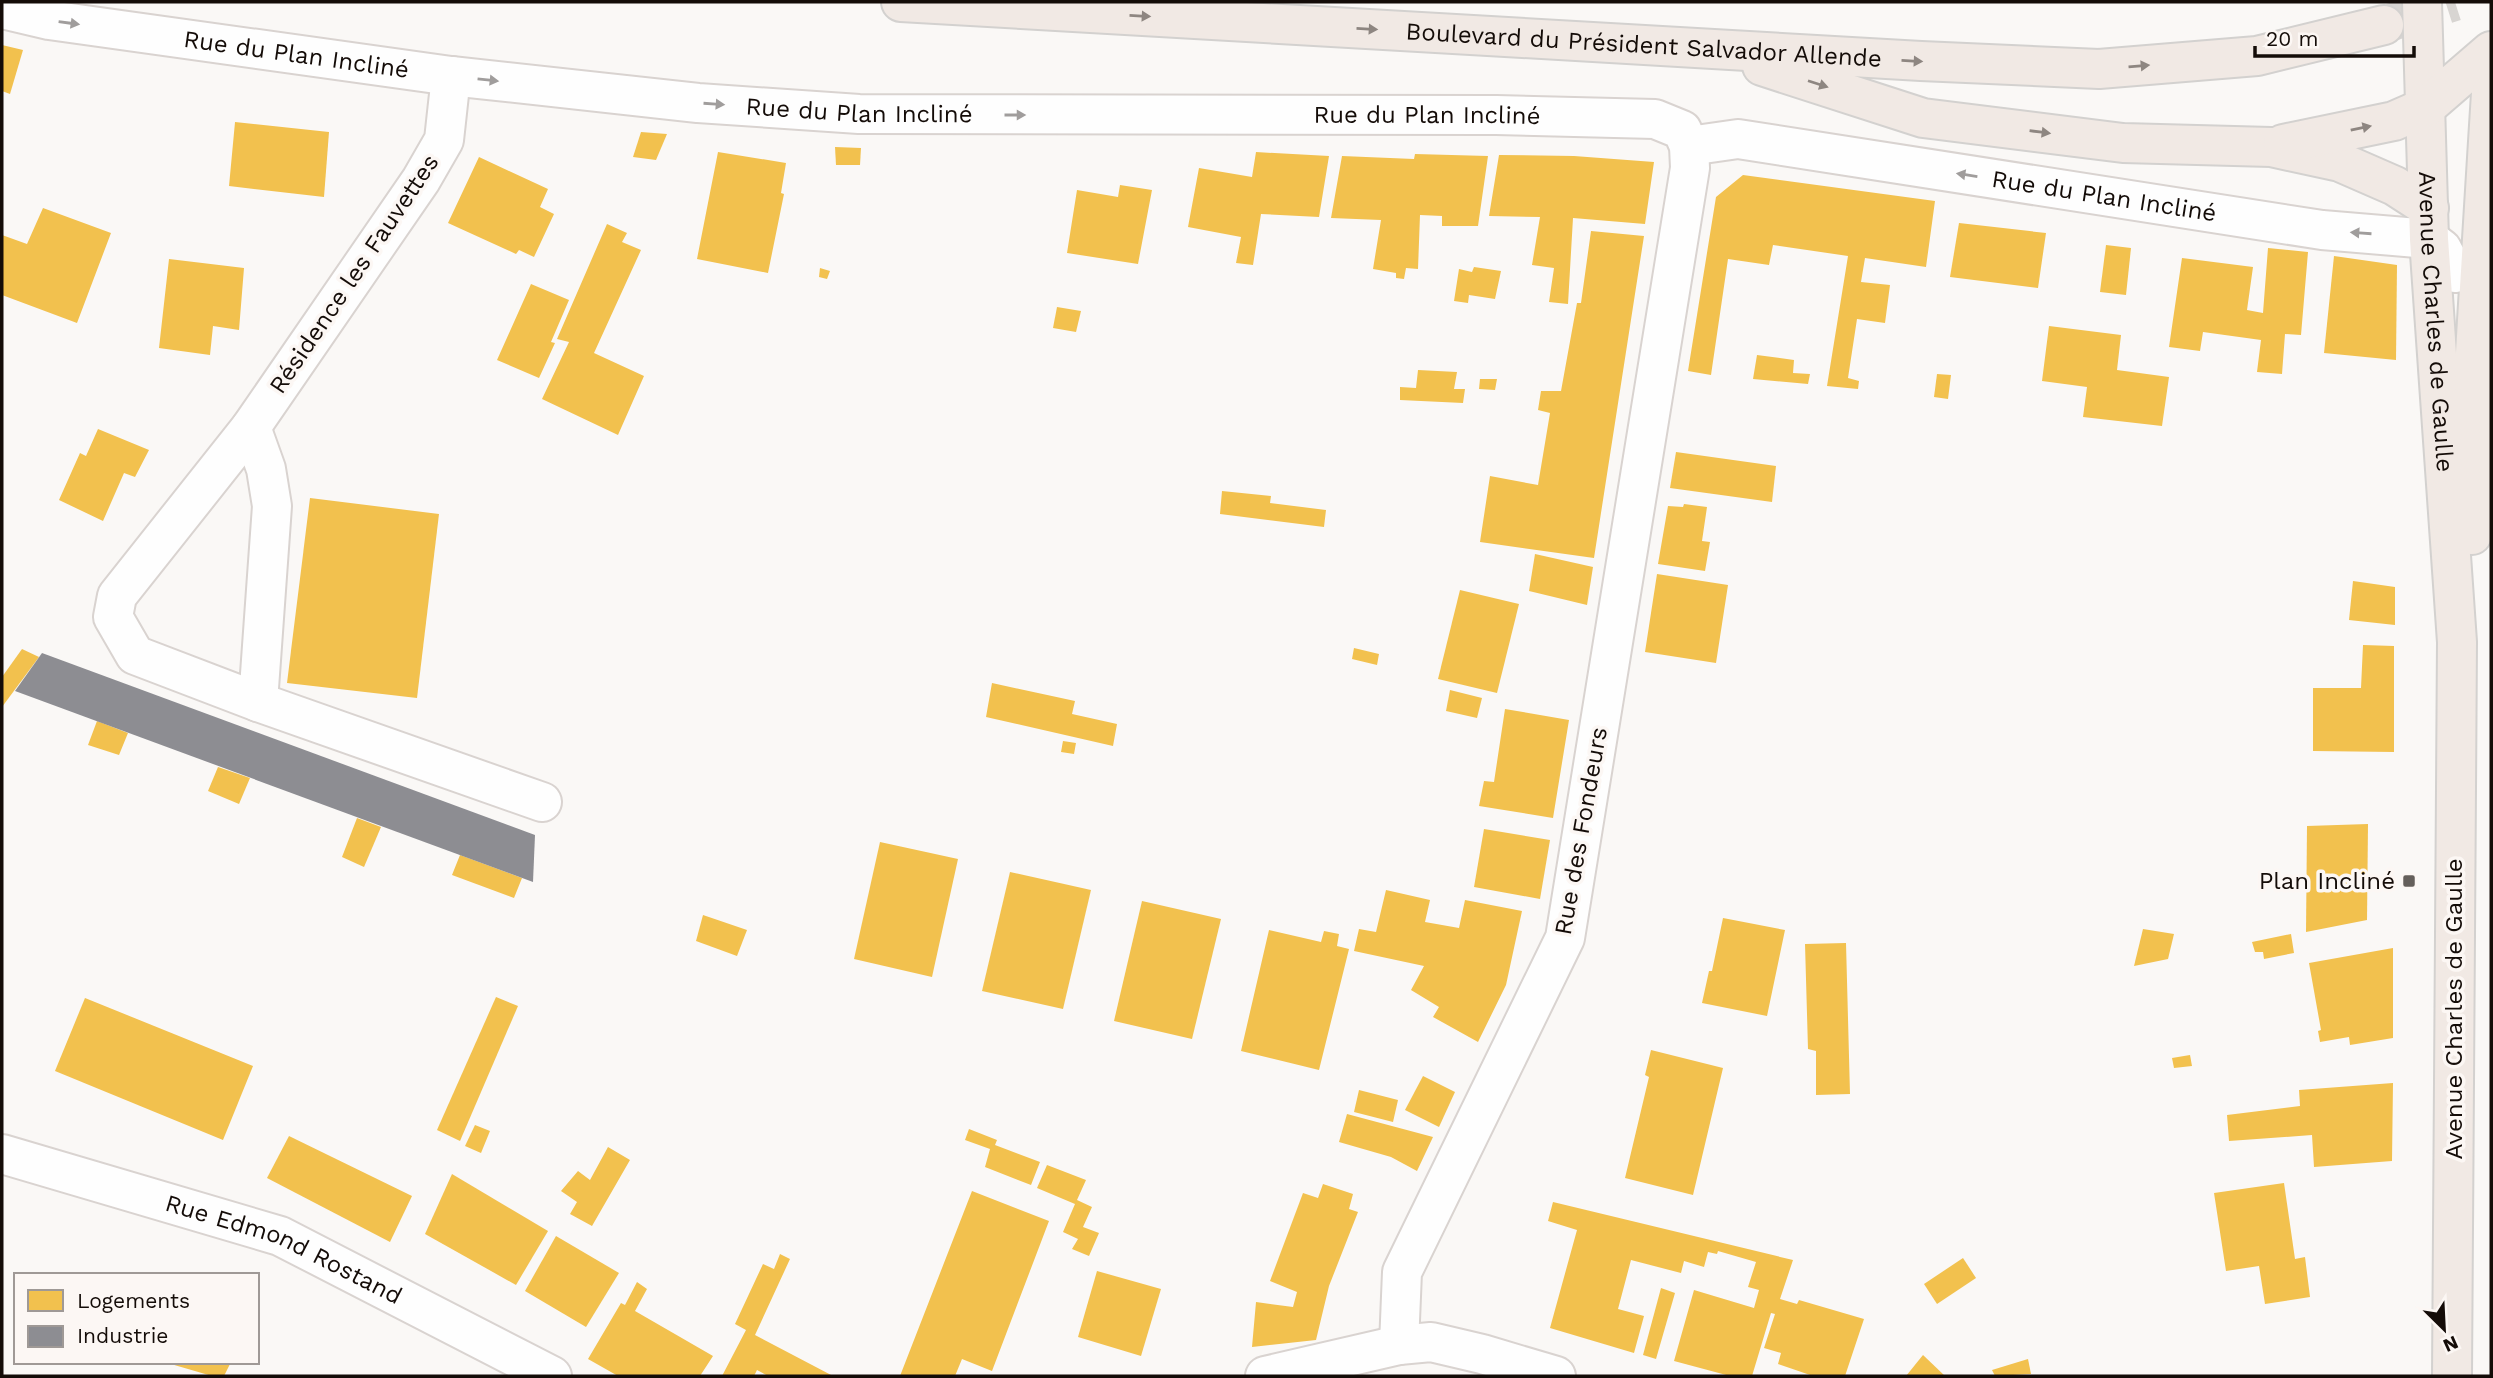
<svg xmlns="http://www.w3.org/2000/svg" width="2493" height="1378" viewBox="0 0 2493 1378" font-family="'Work Sans',sans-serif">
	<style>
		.homes { fill: #f2c14e }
		.industry { fill: #8d8d92 }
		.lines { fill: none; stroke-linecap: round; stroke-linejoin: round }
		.major-tunnel { stroke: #d8d5d2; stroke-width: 38; stroke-dasharray: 38 19; stroke-linecap: butt }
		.minor-casing { stroke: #d9d3d0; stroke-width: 42 }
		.major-casing { stroke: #d3d1cf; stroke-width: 42 }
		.minor { stroke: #fefefe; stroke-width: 38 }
		.major { stroke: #f1e9e4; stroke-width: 38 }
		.oneway { fill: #8e8681 }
		.oneway2 { fill: #a09d9c }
		.poi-dot { fill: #645f5b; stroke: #fcf7f4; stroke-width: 2.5 }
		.labels { text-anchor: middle; stroke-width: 7; stroke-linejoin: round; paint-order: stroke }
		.street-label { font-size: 24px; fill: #140c08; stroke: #fcf7f4 }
		.poi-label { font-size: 24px; fill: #140c08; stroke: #fcf7f4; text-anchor: end }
	</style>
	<rect width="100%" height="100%" fill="#faf8f6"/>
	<g class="homes">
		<polygon points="2,45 23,50 10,94 2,91"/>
		<polygon points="235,122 329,132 324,197 229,186"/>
		<polygon points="641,132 667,134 656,160 633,157"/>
		<polygon points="835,147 861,148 860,165 836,165"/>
		<polygon points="718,152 786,163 781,193 784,194 768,273 697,259"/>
		<polygon points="1256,152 1329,156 1319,217 1261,214 1253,265 1236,263 1241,237 1188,227 1199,168 1252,177"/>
		<polygon points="1415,154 1488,156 1478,226 1442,226 1442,216 1420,215 1418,269 1406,268 1404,279 1396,278 1396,273 1373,269 1381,220 1331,218 1342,156 1414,159"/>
		<polygon points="1499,155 1574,156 1654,162 1645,224 1573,218 1568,304 1549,302 1554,268 1532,265 1540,217 1489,216"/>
		<polygon points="479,157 548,189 540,207 554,214 534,257 519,250 516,254 448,223"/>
		<polygon points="1743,175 1935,201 1926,267 1865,258 1861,282 1890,285 1885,323 1857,319 1848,378 1859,381 1858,389 1827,386 1848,256 1773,245 1769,265 1728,259 1711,375 1688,371 1716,197"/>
		<polygon points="1120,185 1152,190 1138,264 1067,253 1077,190 1118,197"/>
		<polygon points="43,208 111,233 77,323 2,295 2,235 27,244"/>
		<polygon points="1959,223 2046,233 2038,288 1950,277"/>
		<polygon points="607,224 627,233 622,242 641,250 594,353 644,376 618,435 542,399 569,342 557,339"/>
		<polygon points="1591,231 1644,236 1594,558 1480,542 1490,476 1538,485 1550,413 1538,410 1541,391 1561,391 1577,303 1581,303"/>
		<polygon points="2106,245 2131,248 2126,295 2100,292"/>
		<polygon points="2268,248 2308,252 2301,335 2285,334 2282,374 2257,372 2261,340 2203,332 2200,351 2169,347 2182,258 2253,267 2247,310 2263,313"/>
		<polygon points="2334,256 2397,265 2396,360 2324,353"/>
		<polygon points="169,259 244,268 239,330 213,326 210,355 159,348"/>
		<polygon points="1474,267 1501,271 1495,299 1469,295 1468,303 1454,301 1459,269 1472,272"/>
		<polygon points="820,268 830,271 827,279 819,277"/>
		<polygon points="531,284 569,300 551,342 555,343 539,378 497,360"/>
		<polygon points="1057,307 1081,311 1076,332 1053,328"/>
		<polygon points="2049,326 2121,335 2117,370 2169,377 2162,426 2083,417 2087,387 2042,381"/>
		<polygon points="1757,355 1794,360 1793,373 1810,374 1808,384 1753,379"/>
		<polygon points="1418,370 1457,372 1454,389 1465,389 1463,403 1400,400 1400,387 1416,388"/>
		<polygon points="1937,374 1951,375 1948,399 1934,397"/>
		<polygon points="1480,379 1497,379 1495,390 1479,389"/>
		<polygon points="98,429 149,450 135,477 124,473 103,521 59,500 80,453 86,456"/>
		<polygon points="1676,452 1776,466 1772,502 1670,488"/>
		<polygon points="1222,491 1271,496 1270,503 1326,510 1324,527 1220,514"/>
		<polygon points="310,498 439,514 417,698 287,683"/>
		<polygon points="1684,504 1707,507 1702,541 1710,542 1705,571 1658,564 1668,506 1683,507"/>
		<polygon points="1535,554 1593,567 1587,605 1529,591"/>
		<polygon points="1657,574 1728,585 1716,663 1645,652"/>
		<polygon points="2353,581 2395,587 2395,625 2349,620"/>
		<polygon points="1460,590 1519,604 1497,693 1438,679"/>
		<polygon points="2363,645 2394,646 2394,752 2313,751 2313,688 2361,688"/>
		<polygon points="1354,648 1379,654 1377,665 1352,659"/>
		<polygon points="22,649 39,657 2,707 2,677"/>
		<polygon points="992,683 1075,701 1072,714 1117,724 1113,746 986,717"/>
		<polygon points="1450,690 1482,698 1477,718 1446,711"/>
		<polygon points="1505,709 1569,720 1553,818 1479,806 1484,781 1494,782"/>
		<polygon points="97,721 128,733 119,755 88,745"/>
		<polygon points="1063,741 1076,743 1074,754 1061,752"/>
		<polygon points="218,767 250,778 239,804 208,791"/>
		<polygon points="357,818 381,827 364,867 342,857"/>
		<polygon points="2368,824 2367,920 2306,932 2307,826"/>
		<polygon points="1484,829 1550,840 1540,899 1474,887"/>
		<polygon points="880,842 958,859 932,977 854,959"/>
		<polygon points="460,855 522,878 514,898 452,875"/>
		<polygon points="1010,872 1091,890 1063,1009 982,991"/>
		<polygon points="1386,890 1430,900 1425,922 1459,928 1465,900 1522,911 1506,985 1478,1042 1433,1017 1439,1007 1411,990 1424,966 1354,951 1359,929 1376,932"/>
		<polygon points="1142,901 1221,919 1192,1039 1114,1021"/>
		<polygon points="703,915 747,930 737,956 696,941"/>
		<polygon points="1723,918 1785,930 1767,1016 1702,1003 1709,971 1712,971"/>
		<polygon points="2143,929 2174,934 2168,959 2134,966"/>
		<polygon points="1269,930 1321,942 1324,931 1339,934 1337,946 1349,949 1319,1070 1241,1051"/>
		<polygon points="2291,934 2294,953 2264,959 2263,952 2255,952 2252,942"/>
		<polygon points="1846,943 1850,1094 1816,1095 1816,1051 1808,1049 1805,944"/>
		<polygon points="2393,948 2393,1038 2350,1045 2349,1037 2320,1042 2318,1031 2321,1030 2309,963"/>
		<polygon points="496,997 518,1006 460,1141 437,1130"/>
		<polygon points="85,998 253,1066 223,1140 55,1071"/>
		<polygon points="1651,1050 1723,1068 1693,1195 1625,1178 1649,1077 1645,1075"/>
		<polygon points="2190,1055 2192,1066 2174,1068 2172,1058"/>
		<polygon points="1423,1076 1455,1092 1439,1127 1405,1110"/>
		<polygon points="2393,1083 2392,1161 2314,1167 2312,1135 2229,1141 2227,1115 2300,1106 2299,1090"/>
		<polygon points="1359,1090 1398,1100 1393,1122 1354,1112"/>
		<polygon points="1347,1114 1433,1137 1417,1171 1391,1157 1339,1142"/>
		<polygon points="475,1125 490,1131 481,1153 465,1146"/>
		<polygon points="969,1129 997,1140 995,1145 1040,1162 1031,1185 985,1167 990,1149 965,1140"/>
		<polygon points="289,1136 412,1196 390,1242 267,1178"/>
		<polygon points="608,1147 630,1160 592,1226 570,1214 577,1202 561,1191 578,1171 590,1180"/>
		<polygon points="1047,1165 1086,1180 1077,1200 1092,1207 1083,1227 1099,1233 1089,1256 1072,1249 1078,1239 1063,1232 1075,1204 1037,1188"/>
		<polygon points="452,1174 548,1231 516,1285 425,1234"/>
		<polygon points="2284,1183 2295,1259 2305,1257 2310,1297 2265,1304 2259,1266 2226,1271 2214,1193"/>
		<polygon points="1323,1184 1353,1194 1349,1209 1358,1212 1329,1286 1316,1340 1252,1347 1256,1302 1293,1307 1297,1292 1270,1281 1303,1193 1318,1198"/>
		<polygon points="972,1191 1049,1221 992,1371 962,1359 955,1376 900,1376"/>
		<polygon points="1553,1202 1793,1260 1780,1299 1797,1304 1799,1300 1864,1319 1845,1376 1813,1376 1778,1364 1781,1353 1764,1348 1775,1314 1771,1313 1752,1376 1730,1376 1674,1361 1694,1290 1754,1308 1759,1290 1748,1287 1756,1262 1718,1251 1717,1254 1708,1252 1704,1267 1684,1261 1681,1273 1631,1260 1618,1309 1644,1316 1634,1353 1550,1328 1577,1230 1548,1221"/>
		<polygon points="556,1236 619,1273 586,1327 525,1291"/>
		<polygon points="780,1254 790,1259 755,1335 833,1376 768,1376 757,1370 754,1376 722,1376 746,1330 735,1324 763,1264 774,1269"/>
		<polygon points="1963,1258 1976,1278 1937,1304 1924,1284"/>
		<polygon points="1097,1271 1161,1289 1141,1356 1078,1337"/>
		<polygon points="637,1282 647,1289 635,1311 713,1356 700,1376 618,1376 588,1359 621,1303 625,1305"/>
		<polygon points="1661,1288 1675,1293 1656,1359 1643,1355"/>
		<polygon points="1923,1355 1945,1376 1906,1376"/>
		<polygon points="2028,1359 2031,1374 1995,1376 1992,1370"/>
		<polygon points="164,1362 231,1362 224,1376 212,1376"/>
	</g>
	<polygon class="industry" points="42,653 535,835 533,882 15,691"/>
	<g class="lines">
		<polyline class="major-tunnel" points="2392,22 2455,2"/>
		<defs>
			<g id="minor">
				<path id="s1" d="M 2,9 L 49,20 L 451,76 L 698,103 L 859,114 L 1496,115 L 1655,119 L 1682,130 L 1689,146 L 1690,168 L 1565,938 L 1402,1272 L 1399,1345 L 1431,1342 L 1482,1354 L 1556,1376"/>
				<polyline points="451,76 444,140 421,180 251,427 117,596 113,617 135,655 258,702 542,802"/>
				<path id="s2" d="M 1689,146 L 1738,139 L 2322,230 L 2429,239 L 2442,249 L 2455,273"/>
				<polyline points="251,427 266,469 272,506 258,702"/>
				<path id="s3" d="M 2,1154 L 280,1236 L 552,1376"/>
				<polyline points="1265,1376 1399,1345"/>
			</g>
			<g id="major">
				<path id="s4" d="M 901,2 L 1921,61 L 2099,69 L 2257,56 L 2384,25"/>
				<path id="s5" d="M 2422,2 L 2429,239 L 2457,642 L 2452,1376"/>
				<polyline points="1762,66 1923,118 2123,143 2271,147 2340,162 2395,186 2429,208"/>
				<polyline points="2283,144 2394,121 2426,107 2491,51"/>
				<polyline points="2472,535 2475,353 2491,93"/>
			</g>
		</defs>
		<use href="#minor" class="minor-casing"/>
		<use href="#major" class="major-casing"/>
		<use href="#minor" class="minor"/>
		<use href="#major" class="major"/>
	</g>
	<defs><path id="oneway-solid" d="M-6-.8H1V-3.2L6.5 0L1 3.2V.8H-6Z" transform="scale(1.75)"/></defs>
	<g class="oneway">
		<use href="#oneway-solid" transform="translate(1140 16) rotate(3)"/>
		<use href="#oneway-solid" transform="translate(1367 29) rotate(3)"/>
		<use href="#oneway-solid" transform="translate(1912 61) rotate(3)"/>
		<use href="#oneway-solid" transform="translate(2139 66) rotate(-5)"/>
		<use href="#oneway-solid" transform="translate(1818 84) rotate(18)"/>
		<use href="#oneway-solid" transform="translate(2361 128) rotate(-12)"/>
		<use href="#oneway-solid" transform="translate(2040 132) rotate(7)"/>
	</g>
	<g class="oneway2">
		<use href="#oneway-solid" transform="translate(69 23) rotate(8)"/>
		<use href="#oneway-solid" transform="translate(488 80) rotate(6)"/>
		<use href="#oneway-solid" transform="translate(714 104) rotate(4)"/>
		<use href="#oneway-solid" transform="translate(1015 115)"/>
		<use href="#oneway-solid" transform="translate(1967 175) rotate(-171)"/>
		<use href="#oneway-solid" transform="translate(2361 233) rotate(-176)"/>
	</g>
	<rect class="poi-dot" x="2402" y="874" width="14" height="14" rx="3.5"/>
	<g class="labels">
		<g class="street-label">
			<text dy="8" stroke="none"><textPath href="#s4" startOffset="744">Boulevard du Président Salvador Allende</textPath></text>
			<text dy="8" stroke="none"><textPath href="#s1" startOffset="298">Rue du Plan Incliné</textPath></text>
			<text dy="8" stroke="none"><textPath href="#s1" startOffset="864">Rue du Plan Incliné</textPath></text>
			<text dy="8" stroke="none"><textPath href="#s1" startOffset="1432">Rue du Plan Incliné</textPath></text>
			<text dy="8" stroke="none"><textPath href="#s2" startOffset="420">Rue du Plan Incliné</textPath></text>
			<text transform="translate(354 274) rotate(-56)" y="8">Résidence les Fauvettes</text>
			<text dy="8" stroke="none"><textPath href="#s5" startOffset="320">Avenue Charles de Gaulle</textPath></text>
			<text transform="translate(1581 831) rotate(-80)" y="8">Rue des Fondeurs</text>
			<text transform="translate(2454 1009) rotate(-90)" y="8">Avenue Charles de Gaulle</text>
			<text dy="8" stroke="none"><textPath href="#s3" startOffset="298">Rue Edmond Rostand</textPath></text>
		</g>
		<g class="poi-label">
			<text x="2395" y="889">Plan Incliné</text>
		</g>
	</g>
	<rect width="2493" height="1378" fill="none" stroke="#140c08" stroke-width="7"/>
	<rect x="14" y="1273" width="245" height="91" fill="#fcf7f4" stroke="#9f9996" stroke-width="2"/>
	<rect x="28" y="1290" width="35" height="21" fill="#f2c14e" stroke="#9f9996" stroke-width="2"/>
	<text x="77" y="1308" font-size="21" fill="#140c08">Logements</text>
	<rect x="28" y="1326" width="35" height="21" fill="#8d8d92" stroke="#9f9996" stroke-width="2"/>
	<text x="77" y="1343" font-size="21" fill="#140c08">Industrie</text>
	<g transform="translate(2444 1329) rotate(156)" stroke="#fcf7f4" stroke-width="5" paint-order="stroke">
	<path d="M0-5L12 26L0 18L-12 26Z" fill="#140c08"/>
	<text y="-10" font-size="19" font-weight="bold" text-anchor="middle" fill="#140c08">N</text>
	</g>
	<path d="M2255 46v10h159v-10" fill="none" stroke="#140c08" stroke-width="3.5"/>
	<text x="2266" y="46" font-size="21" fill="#140c08" stroke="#fcf7f4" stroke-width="5" paint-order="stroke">20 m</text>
</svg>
